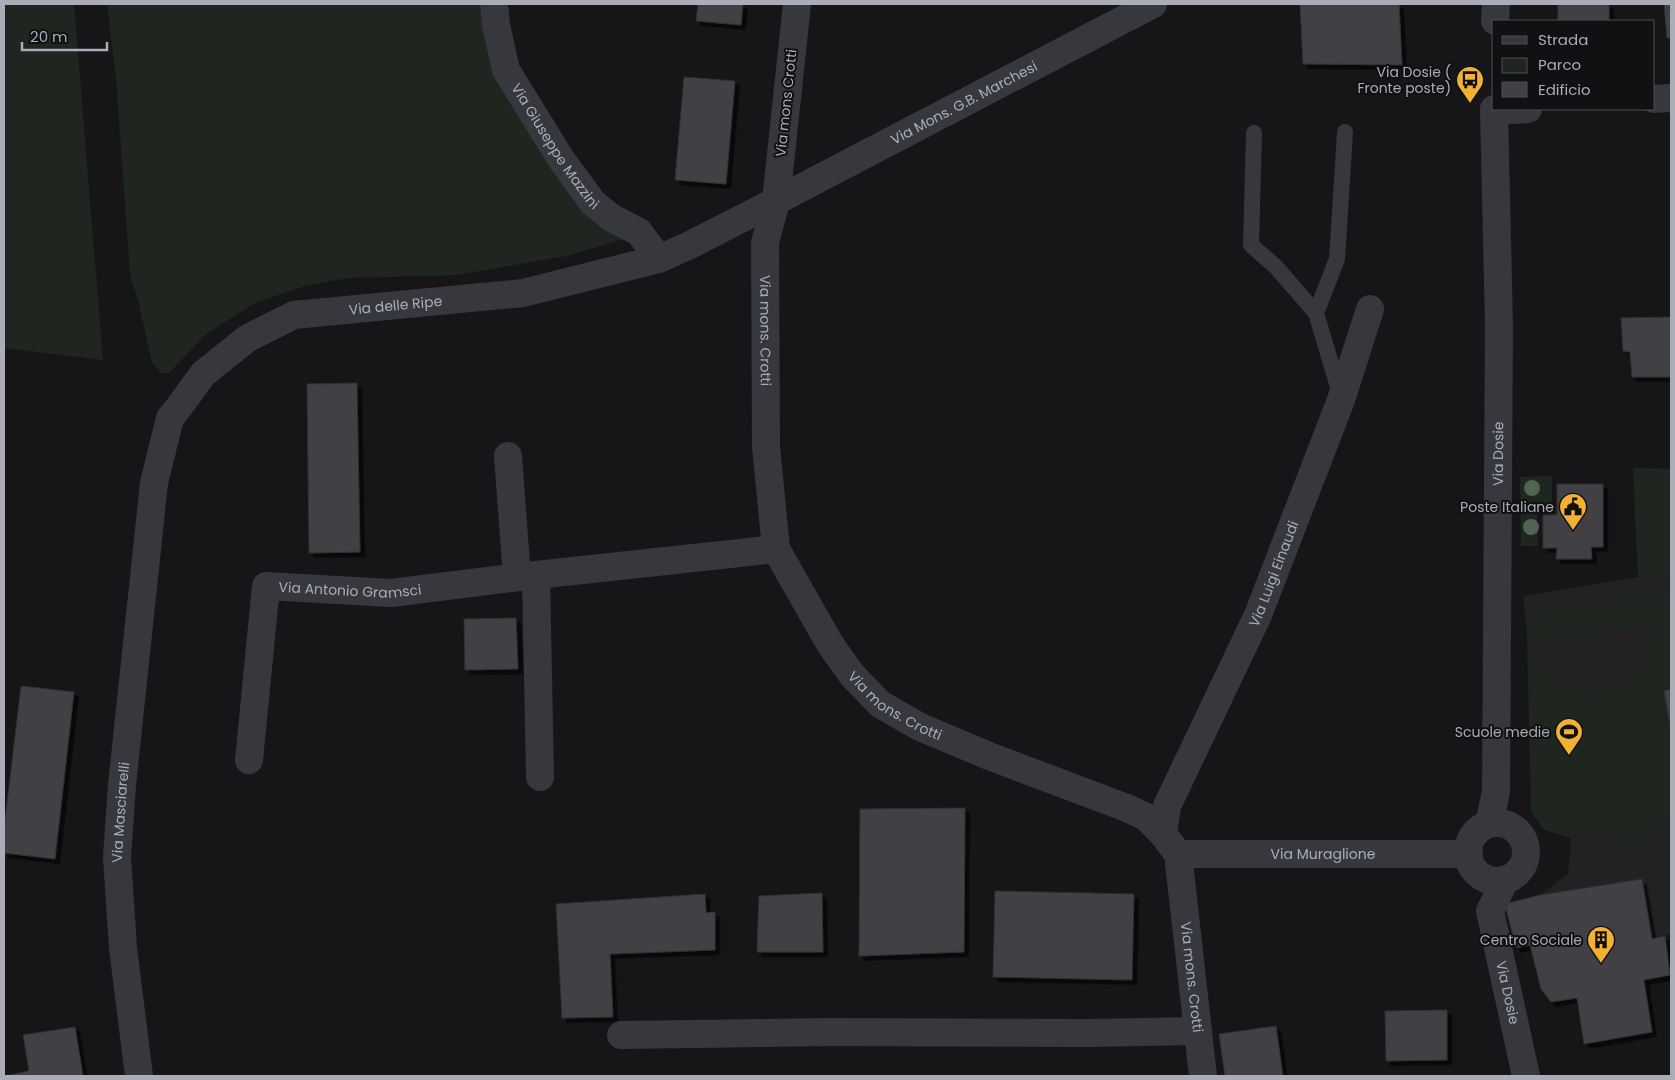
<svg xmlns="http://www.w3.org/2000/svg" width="1675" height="1080" viewBox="0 0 1675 1080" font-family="Poppins,sans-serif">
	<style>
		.built { fill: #222225 }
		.green { fill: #1e261f }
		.building { fill: #404145; stroke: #303034; filter: url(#shadow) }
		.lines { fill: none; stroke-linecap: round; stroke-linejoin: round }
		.lane { stroke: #37383d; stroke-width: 16 }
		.street { stroke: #37383d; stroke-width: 28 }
		.tree { fill: #506452 }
		.labels { text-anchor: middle; stroke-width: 4; stroke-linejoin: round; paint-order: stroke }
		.poi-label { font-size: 14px; fill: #a8adb8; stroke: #111113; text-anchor: end }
		.street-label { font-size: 14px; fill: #a8adb8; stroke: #111113 }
	</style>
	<defs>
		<filter id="shadow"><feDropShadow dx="4.5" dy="4.5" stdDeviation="0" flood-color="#0009"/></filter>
	</defs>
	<rect width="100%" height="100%" fill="#161618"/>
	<polygon class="built" points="1633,468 1671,469 1671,934 1652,939 1642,879 1540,895 1568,874 1571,838 1544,830 1531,811 1534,700 1523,596 1638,577"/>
	<g class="green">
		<polygon points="4,4 74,4 103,360 4,348"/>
		<polygon points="107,4 487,4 492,36 631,237 567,256 456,275 349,278 308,285 255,303 206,334 169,373 161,373 152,363 138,301 130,275 116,79"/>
		<polygon points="1633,468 1671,469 1671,572 1638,577"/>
		<polygon points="1552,476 1552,503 1537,504 1538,546 1521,546 1520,477"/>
		<polygon points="1671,593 1671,689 1664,691 1671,730 1671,813 1651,825 1655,835 1635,846 1609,840 1609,831 1544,830 1531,811 1527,639 1542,672 1566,690 1600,692 1626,682 1647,660 1655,624 1527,639 1527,615"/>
	</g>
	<g class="building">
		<polygon points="698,4 743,4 741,25 696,21"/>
		<polygon points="1300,4 1399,4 1402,65 1303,64"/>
		<rect x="1558" y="4" width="51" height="17"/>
		<polygon points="1664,4 1671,4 1671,38 1667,38"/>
		<polygon points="684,77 735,81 726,184 675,180"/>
		<polygon points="1671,317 1671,377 1632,377 1630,352 1623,351 1621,318"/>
		<polygon points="357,383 360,552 309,553 307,384"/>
		<polygon points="1557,484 1603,484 1603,547 1591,547 1592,559 1556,559 1557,548 1543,548 1543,515 1557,515"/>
		<polygon points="516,618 518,669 465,670 464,619"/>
		<polygon points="21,686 74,692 55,859 4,853 4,829"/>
		<polygon points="1671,689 1671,730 1664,691"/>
		<polygon points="965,808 964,952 859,956 860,809"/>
		<polygon points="1642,879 1652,939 1665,936 1670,975 1644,980 1652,1032 1584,1044 1577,998 1551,1002 1541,989 1530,945 1516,948 1505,904 1540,895"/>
		<polygon points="995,891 1134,894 1132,980 993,977"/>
		<polygon points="822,893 823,952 757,952 759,896"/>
		<polygon points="705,894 706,913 715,912 715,950 610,954 613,1017 562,1018 556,904"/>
		<polygon points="1447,1010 1447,1060 1386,1061 1385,1011"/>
		<polygon points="1276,1026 1283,1076 1225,1076 1219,1034"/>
		<polygon points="75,1027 83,1076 4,1076 29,1071 23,1035"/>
	</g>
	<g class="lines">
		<g class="lane">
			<polyline points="1254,133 1251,245 1276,267 1316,313"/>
			<polyline points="1341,397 1316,313 1337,259 1345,132"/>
		</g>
		<g class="street">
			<path id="s1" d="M 494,4 L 496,25 L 506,70 L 561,159 L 593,203 L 612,218 L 639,232 L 659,259"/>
			<path id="s2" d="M 797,4 L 776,201 L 765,243 L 766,446 L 776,549 L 830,644 L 852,675 L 880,704 L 920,727 L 989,756 L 1127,808 L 1146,817 L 1163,834 L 1178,854 L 1203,1076"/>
			<polyline points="1495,21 1496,4"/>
			<polyline points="1654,99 1671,98"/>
			<polyline points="1494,111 1528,109"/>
			<polyline points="508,456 517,577"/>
			<polyline points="536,575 540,777"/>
			<path id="s3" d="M 249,760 L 266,586 L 391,593 L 536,575 L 776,549"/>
			<circle cx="1497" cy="852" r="29"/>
			<path id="s4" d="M 1489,824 L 1496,792 L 1499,326 L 1494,109"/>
			<path id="s5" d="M 1163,834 L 1167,806 L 1258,615 L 1341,400 L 1370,309"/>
			<path id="s6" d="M 1178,854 L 1469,854"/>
			<path id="s7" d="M 1505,880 L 1490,911 L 1526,1076"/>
			<polyline points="621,1035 829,1032 1088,1033 1198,1031"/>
			<path id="s8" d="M 139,1076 L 123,948 L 117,857 L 122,785 L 154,483 L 170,418 L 179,407 L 203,374 L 248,338 L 294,315 L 523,293 L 659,259 L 692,244 L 776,201 L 1153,4"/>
		</g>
	</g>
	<g class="tree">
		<circle cx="1532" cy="488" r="8"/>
		<circle cx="1531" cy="527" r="8"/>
	</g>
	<defs>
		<symbol id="bus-pin" viewBox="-11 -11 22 30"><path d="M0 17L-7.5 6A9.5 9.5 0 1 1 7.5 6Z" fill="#f2b134" stroke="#111113"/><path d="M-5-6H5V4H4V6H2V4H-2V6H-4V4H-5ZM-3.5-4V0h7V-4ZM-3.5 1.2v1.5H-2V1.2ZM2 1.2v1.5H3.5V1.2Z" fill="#111"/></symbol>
		<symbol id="civic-pin" viewBox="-11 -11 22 30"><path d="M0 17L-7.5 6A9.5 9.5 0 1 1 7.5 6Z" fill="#f2b134" stroke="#111113"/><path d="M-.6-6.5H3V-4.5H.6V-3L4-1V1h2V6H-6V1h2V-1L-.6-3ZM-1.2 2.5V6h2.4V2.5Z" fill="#111"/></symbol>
		<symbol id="stadium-pin" viewBox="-11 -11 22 30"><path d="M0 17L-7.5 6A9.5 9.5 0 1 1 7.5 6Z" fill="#f2b134" stroke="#111113"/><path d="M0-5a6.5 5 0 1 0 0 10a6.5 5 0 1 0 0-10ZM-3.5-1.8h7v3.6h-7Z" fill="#111"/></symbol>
		<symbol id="building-pin" viewBox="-11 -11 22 30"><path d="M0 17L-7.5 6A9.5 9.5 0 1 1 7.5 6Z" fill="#f2b134" stroke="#111113"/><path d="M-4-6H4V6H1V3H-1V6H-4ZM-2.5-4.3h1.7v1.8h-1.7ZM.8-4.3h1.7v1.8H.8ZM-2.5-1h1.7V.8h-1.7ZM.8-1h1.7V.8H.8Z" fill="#111"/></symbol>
	</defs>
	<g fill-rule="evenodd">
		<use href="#bus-pin" x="1454" y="64" width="32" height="43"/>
		<use href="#civic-pin" x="1557" y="491" width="32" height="43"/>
		<use href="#stadium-pin" x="1553" y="716" width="32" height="43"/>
		<use href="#building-pin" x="1585" y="924" width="32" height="43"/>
	</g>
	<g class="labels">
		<g class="poi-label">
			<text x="1451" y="77">Via Dosie (<tspan x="1451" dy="16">Fronte poste)</tspan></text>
			<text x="1554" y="512">Poste Italiane</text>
			<text x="1550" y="737">Scuole medie</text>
			<text x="1582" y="945">Centro Sociale</text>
		</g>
		<g class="street-label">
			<text dy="5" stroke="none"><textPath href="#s8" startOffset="1540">Via Mons. G.B. Marchesi</textPath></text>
			<text transform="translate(786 103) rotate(-84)" y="5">Via mons Crotti</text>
			<text dy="5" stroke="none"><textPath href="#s1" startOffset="158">Via Giuseppe Mazzini</textPath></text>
			<text dy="5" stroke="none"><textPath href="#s8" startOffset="929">Via delle Ripe</textPath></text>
			<text dy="5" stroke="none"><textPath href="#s2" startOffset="329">Via mons. Crotti</textPath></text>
			<text dy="5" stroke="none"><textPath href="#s4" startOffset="371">Via Dosie</textPath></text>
			<text dy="5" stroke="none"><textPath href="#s5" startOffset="284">Via Luigi Einaudi</textPath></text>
			<text dy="5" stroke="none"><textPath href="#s3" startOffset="259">Via Antonio Gramsci</textPath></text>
			<text dy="5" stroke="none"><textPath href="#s2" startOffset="749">Via mons. Crotti</textPath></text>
			<text dy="5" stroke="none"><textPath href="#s8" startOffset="265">Via Masciarelli</textPath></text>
			<text dy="5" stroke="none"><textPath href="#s6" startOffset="145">Via Muraglione</textPath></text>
			<text dy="5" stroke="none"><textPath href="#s2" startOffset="1198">Via mons. Crotti</textPath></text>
			<text dy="5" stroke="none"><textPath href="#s7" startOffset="118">Via Dosie</textPath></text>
		</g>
	</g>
	<rect width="1675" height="1080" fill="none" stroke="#a8adb8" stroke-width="10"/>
	<rect x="1492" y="20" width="162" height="90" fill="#111113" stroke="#4d4f55"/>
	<rect x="1502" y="36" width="25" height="8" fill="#37383d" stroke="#4d4f55"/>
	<text x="1538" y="45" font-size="15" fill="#a8adb8">Strada</text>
	<rect x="1502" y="58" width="25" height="15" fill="#1e261f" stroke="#4d4f55"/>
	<text x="1538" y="70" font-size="15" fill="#a8adb8">Parco</text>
	<rect x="1502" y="82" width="25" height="15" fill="#404145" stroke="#4d4f55"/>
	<text x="1538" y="95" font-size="15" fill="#a8adb8">Edificio</text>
	<path d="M22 42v8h85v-8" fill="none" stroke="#a8adb8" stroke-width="2.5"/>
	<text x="30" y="42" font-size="15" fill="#a8adb8" stroke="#111113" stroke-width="4" paint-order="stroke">20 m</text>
</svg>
